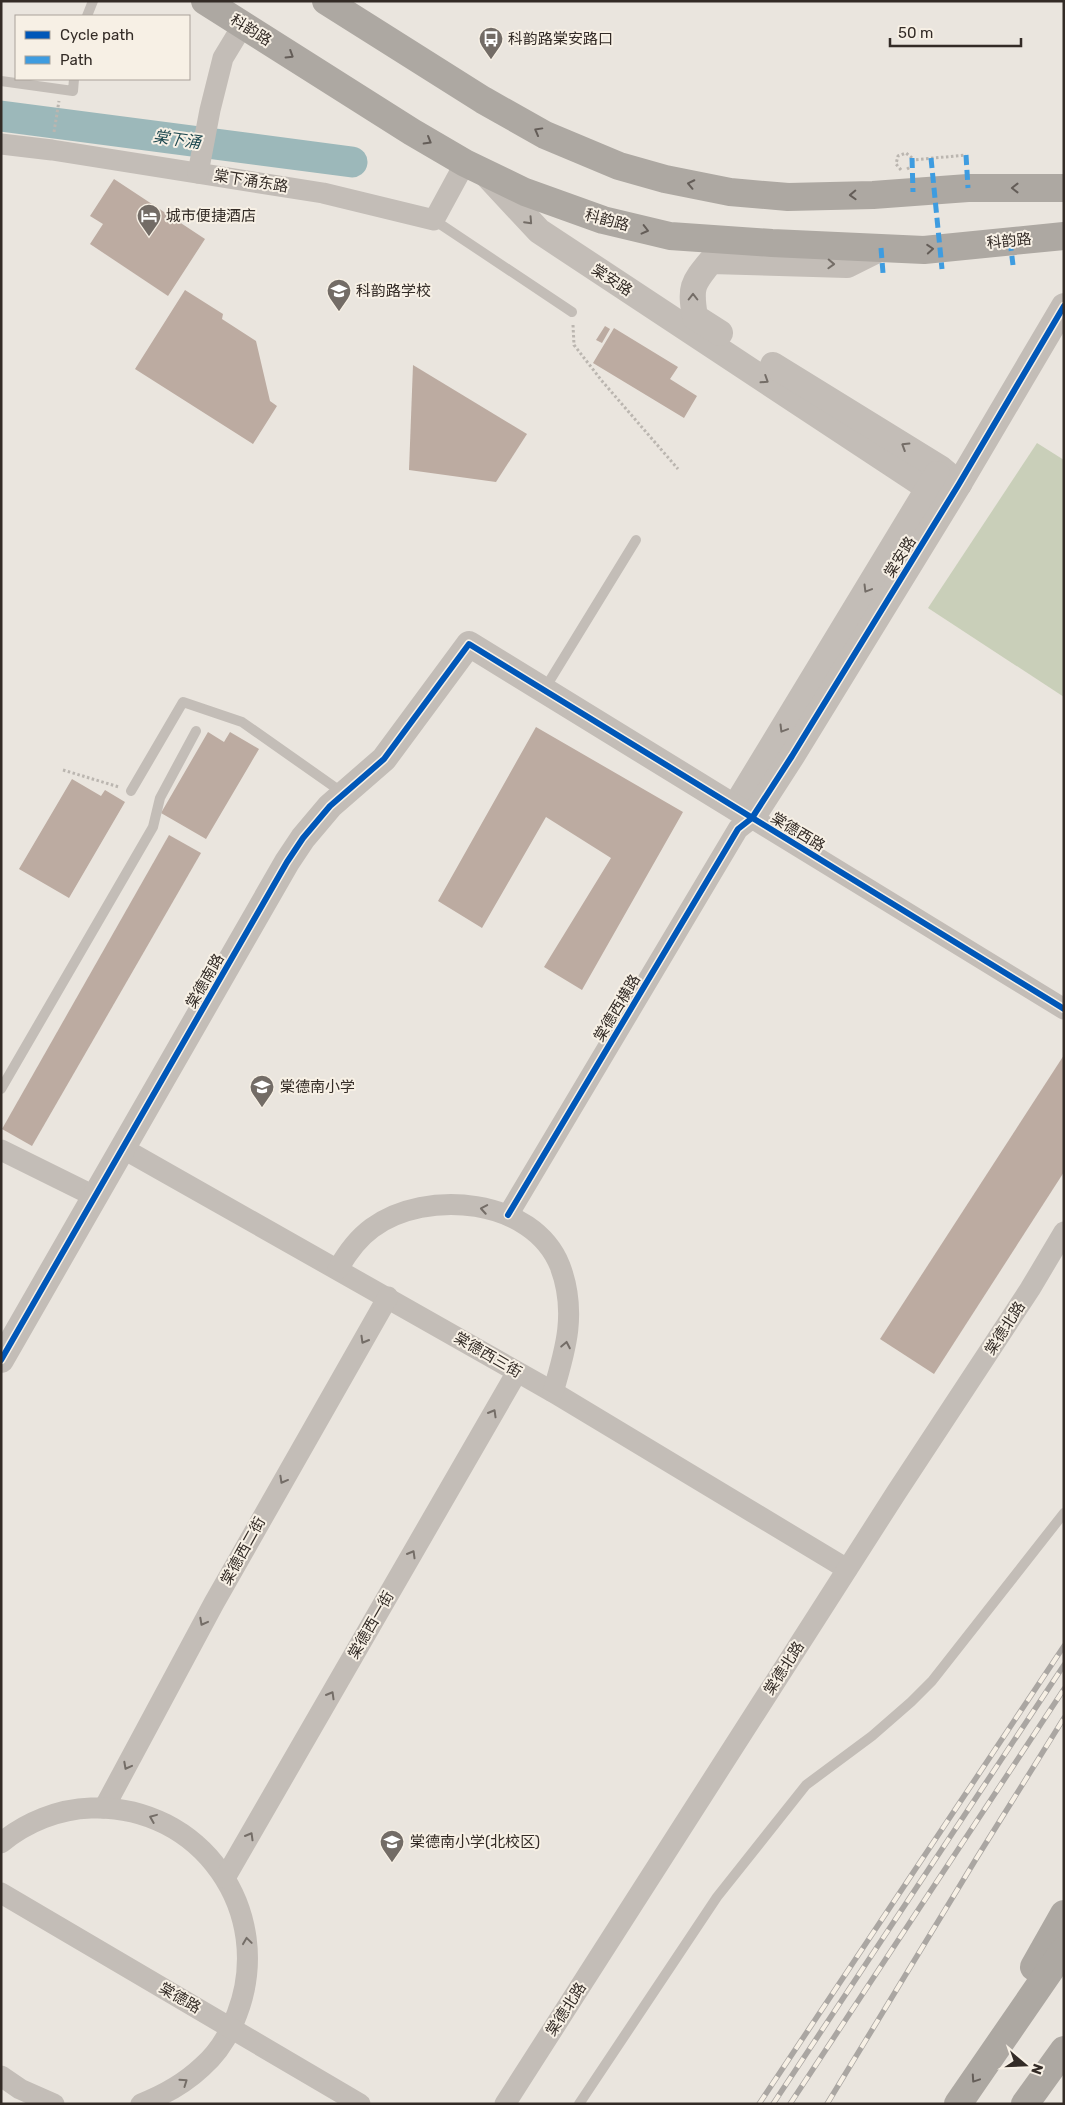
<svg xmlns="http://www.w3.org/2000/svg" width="1065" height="2105" viewBox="0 0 1065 2105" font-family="Rubik,'Noto Sans SC',sans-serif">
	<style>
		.green { fill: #c9cfb9 }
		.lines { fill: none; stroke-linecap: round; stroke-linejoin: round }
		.river { stroke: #9cb8ba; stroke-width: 31 }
		.building { fill: #bcaba1 }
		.path { stroke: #bbb6b0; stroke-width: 3; stroke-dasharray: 2.5 2.5; stroke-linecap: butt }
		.service { stroke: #c3bdb7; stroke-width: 10 }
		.minor { stroke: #c3bdb7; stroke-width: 21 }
		.tertiary { stroke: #c3bdb7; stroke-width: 26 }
		.trunk { stroke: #ada8a2; stroke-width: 28 }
		.rail-casing { stroke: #aaa6a2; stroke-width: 5.5 }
		.rail { stroke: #f7f0e5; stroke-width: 4; stroke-dasharray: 11; stroke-linecap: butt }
		.quiet { stroke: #3e9ce0; stroke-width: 5; stroke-dasharray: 10 5; stroke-linecap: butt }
		.cycleway-casing { stroke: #f7f0e5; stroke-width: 9 }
		.cycleway { stroke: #0057b8; stroke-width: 6 }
		.oneway { stroke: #645d58 }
		.oneway2 { stroke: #746d67 }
		.labels { text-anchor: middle; stroke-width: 4; stroke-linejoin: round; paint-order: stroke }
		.street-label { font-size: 15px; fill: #332b26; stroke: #f7f0e5 }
		.poi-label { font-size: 15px; fill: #332b26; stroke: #f7f0e5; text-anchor: start }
		.water-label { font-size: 16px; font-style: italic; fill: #1f4a51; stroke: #f7f0e5 }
	</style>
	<rect width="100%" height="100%" fill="#eae5de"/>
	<polygon class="green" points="1037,443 1064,460 1064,697 928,608"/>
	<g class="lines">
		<polyline class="river" points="1,116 352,162"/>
	</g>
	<g class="building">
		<polygon points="114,179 205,239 168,296 90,244 103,224 90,216"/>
		<polygon points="185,290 223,314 222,319 256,341 270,401 277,406 253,444 135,369"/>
		<polygon points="605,326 610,329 602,343 596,340"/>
		<polygon points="614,328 678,367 670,379 697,396 684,418 593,363"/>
		<polygon points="413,365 527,434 496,482 409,470"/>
		<polygon points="536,727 683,812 582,990 544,967 611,858 546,817 482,928 438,901"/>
		<polygon points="208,732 224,742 230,732 259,749 206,839 161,813"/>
		<polygon points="72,779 101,796 105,790 125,802 69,898 19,869"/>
		<polygon points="169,835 201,853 32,1146 2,1129"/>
		<polygon points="1064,1055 1064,1172 934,1374 880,1339"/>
	</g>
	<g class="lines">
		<g class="path">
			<polyline points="54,132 59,101"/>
			<polyline points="907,169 912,166 913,160 966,155"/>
			<polyline points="901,170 896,164 898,156 906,153 912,158"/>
			<polyline points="573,325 574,345 602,381 678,469"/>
			<polyline points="63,770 119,787"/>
		</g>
		<g class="service">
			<polyline points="87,16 93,1"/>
			<polyline points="1,81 73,91 74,79"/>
			<polyline points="434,220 572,312"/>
			<polyline points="544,690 636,540"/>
			<polyline points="131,791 183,702 242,722 343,793"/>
			<polyline points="1,1089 153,827 160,798 196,731"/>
			<polyline points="579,2104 717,1897 806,1785 872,1736 911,1702 932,1681 1064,1513"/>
		</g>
		<g class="minor">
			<polyline points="1,144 52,150 323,193 434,220 465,163"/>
			<polyline points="198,173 210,110 223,58 243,25"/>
			<polyline points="124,1149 553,1392 847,1569"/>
			<polyline points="1,1150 96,1197"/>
			<polyline points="508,1215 738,829 752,818 1064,1009"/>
			<path d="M 338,1269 C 347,1253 357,1239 372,1228 C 426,1188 533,1198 560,1266 C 577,1311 566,1349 553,1392"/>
			<polyline points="104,1808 214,1603 388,1297"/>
			<path d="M 1,1843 C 26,1822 59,1809 91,1808 C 201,1804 276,1912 237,2014 C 230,2033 218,2053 202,2067 C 184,2084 164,2095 141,2104"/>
			<polyline points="225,1878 517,1372"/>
			<polyline points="1,1893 360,2104"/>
			<polyline points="1,2076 20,2089 54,2104"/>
			<polyline points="505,2104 896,1493 1030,1289 1064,1232"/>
		</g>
		<g class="tertiary">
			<polyline points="485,173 539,231 928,488 959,484"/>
			<path d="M 720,333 L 695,317 C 690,287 692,284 711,261 L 847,265 L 881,248"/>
			<polyline points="773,365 940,468 959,484"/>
			<polyline points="735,807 937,474"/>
			<polyline points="1,1360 287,862 303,838 330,806 384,759 469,644 752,818 792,756 959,484 1064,306"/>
		</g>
		<g class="trunk">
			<polyline points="205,1 412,132 465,163 525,192 603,220 670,236 772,243 924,250 1064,236"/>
			<polyline points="326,1 483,100 545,135 619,166 665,179 730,192 788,197 873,195 968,188 1064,188"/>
			<polyline points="1034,1967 1064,1914"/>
			<polyline points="958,2104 1064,1950"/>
			<polyline points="1025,2104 1064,2050"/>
		</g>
		<defs>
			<g id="rail">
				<polyline points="759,2104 1064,1646"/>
				<polyline points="773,2104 1064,1665"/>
				<polyline points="790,2104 1064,1689"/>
				<polyline points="827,2104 976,1859 1064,1718"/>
			</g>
		</defs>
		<use href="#rail" class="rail-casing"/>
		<use href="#rail" class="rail"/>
		<g class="quiet">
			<polyline points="966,155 968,188"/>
			<polyline points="912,158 913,192"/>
			<polyline points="931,158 942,269"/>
			<polyline points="1010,241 1013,265"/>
			<polyline points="881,248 883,273"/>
		</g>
		<defs>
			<g id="cycleway">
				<polyline points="508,1215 738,829 752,818 792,756 959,484 1064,306"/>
				<polyline points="1,1360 287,862 303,838 330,806 384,759 469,644 1064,1009"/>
			</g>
		</defs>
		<use href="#cycleway" class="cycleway-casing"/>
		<use href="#cycleway" class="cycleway"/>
	</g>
	<defs><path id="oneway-chevron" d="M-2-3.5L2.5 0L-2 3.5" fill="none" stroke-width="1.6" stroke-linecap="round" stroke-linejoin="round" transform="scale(1.25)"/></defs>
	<g class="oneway">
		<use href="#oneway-chevron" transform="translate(290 55) rotate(32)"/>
		<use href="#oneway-chevron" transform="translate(538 131) rotate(-151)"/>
		<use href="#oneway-chevron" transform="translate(428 141) rotate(30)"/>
		<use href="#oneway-chevron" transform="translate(691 184) rotate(-168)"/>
		<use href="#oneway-chevron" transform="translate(1015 188) rotate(-180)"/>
		<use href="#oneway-chevron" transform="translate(853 195) rotate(178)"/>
		<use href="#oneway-chevron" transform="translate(645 230) rotate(14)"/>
		<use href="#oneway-chevron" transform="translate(930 249) rotate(-4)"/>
		<use href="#oneway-chevron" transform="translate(975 2079) rotate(124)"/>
	</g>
	<g class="oneway2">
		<use href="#oneway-chevron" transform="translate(529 221) rotate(47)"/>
		<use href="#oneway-chevron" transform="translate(831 264) rotate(2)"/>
		<use href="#oneway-chevron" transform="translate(693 297) rotate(-90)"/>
		<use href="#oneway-chevron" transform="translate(765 380) rotate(33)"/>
		<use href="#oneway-chevron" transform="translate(905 446) rotate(-148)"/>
		<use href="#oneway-chevron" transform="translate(867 589) rotate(121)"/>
		<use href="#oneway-chevron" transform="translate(783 729) rotate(121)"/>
		<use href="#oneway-chevron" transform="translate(484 1209) rotate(-170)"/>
		<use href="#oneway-chevron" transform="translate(364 1340) rotate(120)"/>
		<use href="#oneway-chevron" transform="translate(566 1345) rotate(-79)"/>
		<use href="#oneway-chevron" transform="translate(493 1413) rotate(-60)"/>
		<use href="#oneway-chevron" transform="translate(283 1480) rotate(119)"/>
		<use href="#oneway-chevron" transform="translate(412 1554) rotate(-60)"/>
		<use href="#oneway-chevron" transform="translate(203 1622) rotate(118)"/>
		<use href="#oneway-chevron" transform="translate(331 1695) rotate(-60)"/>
		<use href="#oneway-chevron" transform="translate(127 1766) rotate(118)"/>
		<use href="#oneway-chevron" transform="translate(153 1818) rotate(-158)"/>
		<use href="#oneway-chevron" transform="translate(250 1836) rotate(-60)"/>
		<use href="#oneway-chevron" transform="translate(247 1941) rotate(-98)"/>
		<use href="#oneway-chevron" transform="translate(184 2082) rotate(-35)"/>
	</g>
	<defs>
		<symbol id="bus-pin" viewBox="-11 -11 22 30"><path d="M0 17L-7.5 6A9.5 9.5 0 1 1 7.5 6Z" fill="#736c66" stroke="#f7f0e5"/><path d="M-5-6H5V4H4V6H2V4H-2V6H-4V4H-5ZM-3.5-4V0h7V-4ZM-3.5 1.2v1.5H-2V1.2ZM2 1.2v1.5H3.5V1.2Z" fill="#fff"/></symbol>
		<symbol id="hotel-pin" viewBox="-11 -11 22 30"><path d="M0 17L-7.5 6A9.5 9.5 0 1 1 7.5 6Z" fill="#736c66" stroke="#f7f0e5"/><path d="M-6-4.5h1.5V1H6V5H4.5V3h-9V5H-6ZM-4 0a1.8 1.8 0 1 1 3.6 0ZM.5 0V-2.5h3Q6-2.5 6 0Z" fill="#fff"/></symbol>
		<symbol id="school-pin" viewBox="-11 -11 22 30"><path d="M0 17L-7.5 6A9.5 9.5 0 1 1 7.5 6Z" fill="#736c66" stroke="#f7f0e5"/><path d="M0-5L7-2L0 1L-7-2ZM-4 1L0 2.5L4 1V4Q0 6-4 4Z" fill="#fff"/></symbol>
	</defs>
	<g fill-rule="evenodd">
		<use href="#bus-pin" x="477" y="25" width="28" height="38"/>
		<use href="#hotel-pin" x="135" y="202" width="28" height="38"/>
		<use href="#school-pin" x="325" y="277" width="28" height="38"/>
		<use href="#school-pin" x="248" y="1073" width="28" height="38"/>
		<use href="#school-pin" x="378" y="1828" width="28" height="38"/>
	</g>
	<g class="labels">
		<g class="street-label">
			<text transform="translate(251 30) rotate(32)" y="5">科韵路</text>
			<text transform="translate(251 181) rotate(9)" y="5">棠下涌东路</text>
			<text transform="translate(607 220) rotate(15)" y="5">科韵路</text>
			<text transform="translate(1009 241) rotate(-6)" y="5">科韵路</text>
			<text transform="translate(612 280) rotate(33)" y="5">棠安路</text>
			<text transform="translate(900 557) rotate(-58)" y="5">棠安路</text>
			<text transform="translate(798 832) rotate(31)" y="5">棠德西路</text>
			<text transform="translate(205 981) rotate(-60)" y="5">棠德南路</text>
			<text transform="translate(617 1008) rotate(-59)" y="5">棠德西横路</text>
			<text transform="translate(1005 1328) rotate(-57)" y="5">棠德北路</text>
			<text transform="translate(488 1355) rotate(30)" y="5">棠德西三街</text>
			<text transform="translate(243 1551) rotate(-61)" y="5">棠德西二街</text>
			<text transform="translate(371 1625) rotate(-60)" y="5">棠德西一街</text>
			<text transform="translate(784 1668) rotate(-57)" y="5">棠德北路</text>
			<text transform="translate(180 1998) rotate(30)" y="5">棠德路</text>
			<text transform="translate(566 2009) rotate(-57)" y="5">棠德北路</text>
		</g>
		<g class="poi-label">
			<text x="508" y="44">科韵路棠安路口</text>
			<text x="166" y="221">城市便捷酒店</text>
			<text x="356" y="296">科韵路学校</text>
			<text x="280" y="1092">棠德南小学</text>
			<text x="410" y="1847">棠德南小学(北校区)</text>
		</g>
		<g class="water-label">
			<text transform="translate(177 139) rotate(8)" y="6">棠下涌</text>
		</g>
	</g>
	<rect width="1065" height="2105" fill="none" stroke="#332b26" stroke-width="5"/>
	<rect x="15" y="15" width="175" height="65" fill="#f7f0e5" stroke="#a9a199"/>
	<rect x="25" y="31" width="25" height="8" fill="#0057b8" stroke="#a9a199"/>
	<text x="60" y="40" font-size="15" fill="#332b26">Cycle path</text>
	<rect x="25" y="56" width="25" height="8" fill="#3e9ce0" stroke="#a9a199"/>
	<text x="60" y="65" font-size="15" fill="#332b26">Path</text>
	<g transform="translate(1025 2065) rotate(109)" stroke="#f7f0e5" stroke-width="4" paint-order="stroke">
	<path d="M0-4L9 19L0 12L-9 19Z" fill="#332b26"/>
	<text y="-8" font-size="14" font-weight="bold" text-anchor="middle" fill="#332b26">N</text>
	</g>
	<path d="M890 38v8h131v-8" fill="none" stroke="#332b26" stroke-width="2.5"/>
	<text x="898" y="38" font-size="15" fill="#332b26" stroke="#f7f0e5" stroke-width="4" paint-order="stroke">50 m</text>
</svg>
